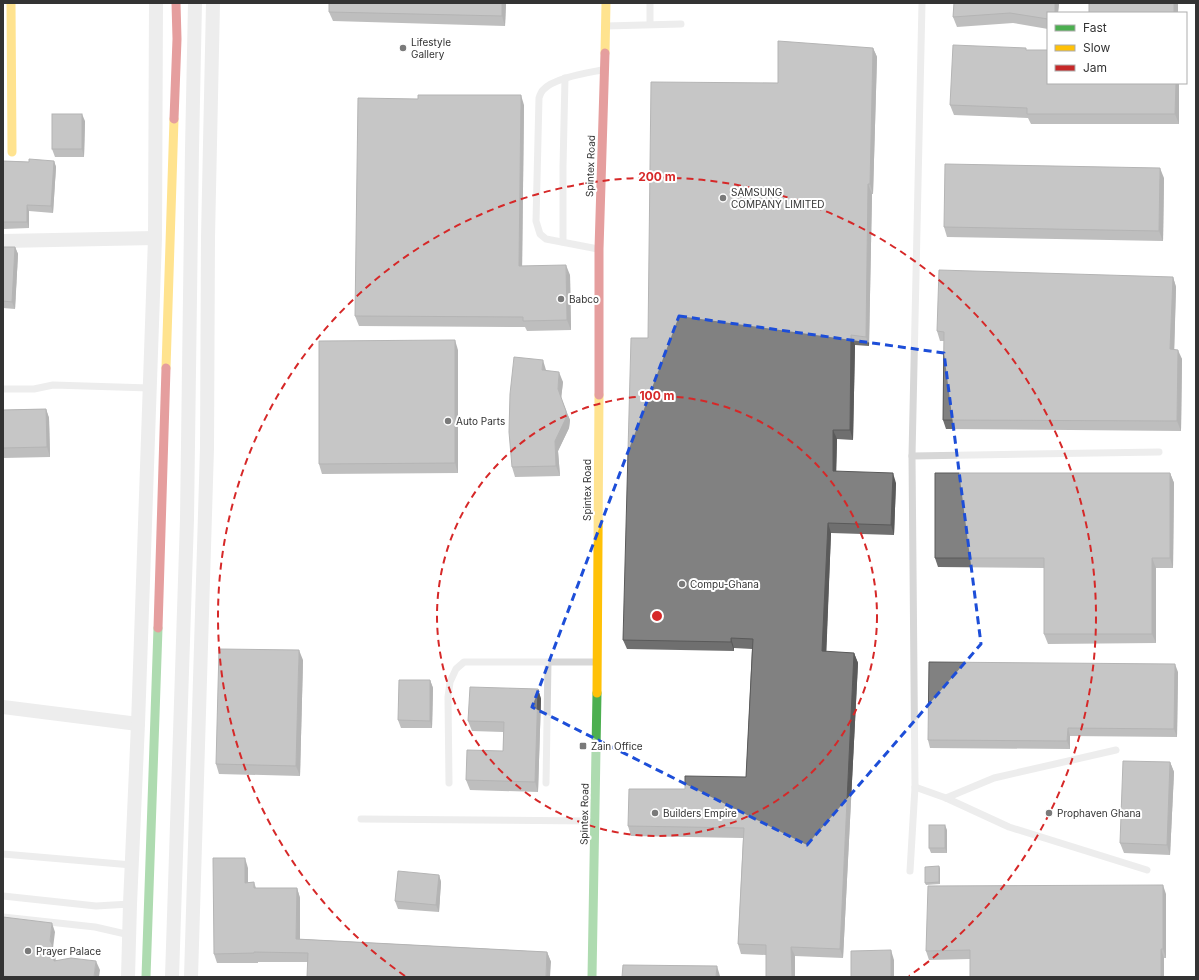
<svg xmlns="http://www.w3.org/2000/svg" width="1199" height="980" viewBox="0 0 1199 980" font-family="Inter,sans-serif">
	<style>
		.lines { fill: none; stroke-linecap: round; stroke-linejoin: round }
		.lane { stroke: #d7d7d7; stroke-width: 7 }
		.street { stroke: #d7d7d7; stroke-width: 14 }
		.fast { stroke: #4caf50; stroke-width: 9 }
		.slow { stroke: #ffc107; stroke-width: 9 }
		.jam { stroke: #c62828; stroke-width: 9 }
		.wall { fill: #6f6f6f }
		.shaded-wall { fill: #5a5a5a }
		.building { fill: #818181; stroke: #5a5a5a }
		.marked { fill: none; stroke: #1d4ed8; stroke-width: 3; stroke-dasharray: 8 5; stroke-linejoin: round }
		.ring { fill: none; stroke: #d62828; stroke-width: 2; stroke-dasharray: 7 5 }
		.poi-dot { fill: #7a7a7a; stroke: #fff; stroke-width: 1.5 }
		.labels { text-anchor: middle; stroke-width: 4; stroke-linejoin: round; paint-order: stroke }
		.poi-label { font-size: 10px; fill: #333; stroke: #fff; text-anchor: start }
		.street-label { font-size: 10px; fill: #333; stroke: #fff }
		.centre { fill: #d62828; stroke: #fff; stroke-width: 2 }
		.ring-label { font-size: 12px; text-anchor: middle; font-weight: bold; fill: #d62828; stroke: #fff; stroke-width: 4; stroke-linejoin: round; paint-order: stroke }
	</style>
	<rect width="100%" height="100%" fill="#fff"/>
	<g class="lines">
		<g class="lane">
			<polyline points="650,3 650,24"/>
			<polyline points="606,26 681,24"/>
			<polyline points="563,242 563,167 565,78"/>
			<path d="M 598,249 L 546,239 L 540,234 L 536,221 L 539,98 C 540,95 541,92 543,90 C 553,78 587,73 602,70"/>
			<polyline points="3,389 34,389 53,385 150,388"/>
			<polyline points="912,456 1159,452"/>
			<polyline points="449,783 448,697 450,682 456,669 464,662 595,662"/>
			<polyline points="546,783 548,662"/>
			<polyline points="915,787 946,798 1009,827 1147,870"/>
			<polyline points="946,798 994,778 1116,750"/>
			<polyline points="361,819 594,821"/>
			<polyline points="3,854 132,865"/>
			<polyline points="910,871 915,787 912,456 922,3"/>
			<polyline points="3,896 96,906 130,904"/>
			<polyline points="3,917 95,927 130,935"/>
		</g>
		<g class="street">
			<polyline points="3,241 155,238"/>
			<polyline points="3,707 138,724"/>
			<polyline points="128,977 130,904 138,724 155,238 156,3"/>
			<polyline points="172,977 187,519 192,149 195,3"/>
			<polyline points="191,977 207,448 208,237 213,3"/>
		</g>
		<g class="fast">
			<polyline points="146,977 158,628"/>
			<polyline points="592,977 597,693"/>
		</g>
		<g class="slow">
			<polyline points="11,3 12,152"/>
			<polyline points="605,53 606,3"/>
			<polyline points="166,368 174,119"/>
			<polyline points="597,693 599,395"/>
		</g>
		<g class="jam">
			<polyline points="174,119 177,39 176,3"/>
			<polyline points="599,395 599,249 605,53"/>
			<polyline points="158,628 166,368"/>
		</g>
	</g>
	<g class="wall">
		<polygon points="329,3 506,3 505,26 333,21 329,12"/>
		<polygon points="695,3 766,3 766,4"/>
		<polygon points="954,3 1059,3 1058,13 1048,13 1048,29 1013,23 957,27 953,17"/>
		<polygon points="873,48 877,57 873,194 872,194 869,346 855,345 853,440 837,439 836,471 896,483 894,535 831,533 826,652 854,653 858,663 843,958 795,956 795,977 766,977 766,955 741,954 738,944 743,838 631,836 628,826 685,789 746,777 752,649 734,648 734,651 627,649 623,640 648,338 778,83"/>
		<polygon points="1026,50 1048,83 1179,83 1179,124 1031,124 1028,118 954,115 950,105"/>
		<polygon points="524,105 522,266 570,275 571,330 527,331 525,327 359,326 355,316"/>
		<polygon points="85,121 84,157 55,157 52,149"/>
		<polygon points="3,161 29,162 54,161 56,167 53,213 29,211 29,228 3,229"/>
		<polygon points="1164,178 1163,241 947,237 944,227"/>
		<polygon points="3,247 15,247 18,254 15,309 3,308"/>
		<polygon points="1173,277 1176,287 1174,349 1182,359 1181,431 946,429 943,420 944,341 940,341 937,331"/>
		<polygon points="458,350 458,473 322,474 319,464"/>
		<polygon points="546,370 563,382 561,398 570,420 569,428 558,451 560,476 515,477 512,467"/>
		<polygon points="46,409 49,418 50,457 3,458 3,410"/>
		<polygon points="1170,473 1174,483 1173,568 1156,568 1156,643 1048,644 1044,634 1044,568 938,567 935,558"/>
		<polygon points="303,660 300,776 219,774 216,764"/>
		<polygon points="1178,672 1177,737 1070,736 1070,749 930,748 928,740"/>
		<polygon points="430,680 433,688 432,728 401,728 398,720"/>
		<polygon points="538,689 541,699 538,792 470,790 466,780 503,751 503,732 472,731 468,721"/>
		<polygon points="1170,762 1174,772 1170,855 1124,853 1120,843"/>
		<polygon points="947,830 947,853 931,853 929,848"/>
		<polygon points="939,866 940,869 940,884 926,885 925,883"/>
		<polygon points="248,868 248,882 254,882 256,888 297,888 300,898 300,939 547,952 551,962 258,962 258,963 217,963 214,954"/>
		<polygon points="439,875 441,882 439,912 398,909 395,901"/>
		<polygon points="1166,894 1166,958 1164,958 1164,977 970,977 970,959 929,960 926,951"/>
	</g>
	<g class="shaded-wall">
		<polygon points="502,3 506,3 505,26 502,16"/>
		<polygon points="1055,3 1059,3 1058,13 1055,13"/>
		<rect x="1174" y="3" width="4" height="10"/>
		<polygon points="873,48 877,57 873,194 870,184"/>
		<polygon points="1176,83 1179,83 1179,124 1175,114"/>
		<polygon points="521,95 524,105 522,276 519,266"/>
		<polygon points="82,114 85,121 84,157 82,149"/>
		<polygon points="54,161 56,167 53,213 51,206"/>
		<polygon points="1160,168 1164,178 1163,241 1159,231"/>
		<polygon points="868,184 872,194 869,346 866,337"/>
		<polygon points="27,205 29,211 29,228 27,222"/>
		<polygon points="15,247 18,254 15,309 12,302"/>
		<polygon points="566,265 570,275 571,330 567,320"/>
		<polygon points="1173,277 1176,287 1174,359 1170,349"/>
		<polygon points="851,335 855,345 853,440 850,430"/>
		<polygon points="455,340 458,350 458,473 455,463"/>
		<polygon points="1178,350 1182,359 1181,431 1177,421"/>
		<polygon points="543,360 546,370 542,370"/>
		<polygon points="559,372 563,382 561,399 558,389"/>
		<polygon points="46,409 49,418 50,457 47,447"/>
		<polygon points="566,411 570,420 569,428 558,451 560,476 556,466 555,441"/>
		<polygon points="833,430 837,439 836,481 833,471"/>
		<polygon points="893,473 896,483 894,535 891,525"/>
		<polygon points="1170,473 1174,483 1173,568 1170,558"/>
		<polygon points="828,523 831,533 826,661 822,651"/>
		<polygon points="1152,558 1156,568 1156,643 1152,634"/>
		<polygon points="731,638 734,648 734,651 731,642"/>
		<polygon points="299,650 303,660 300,776 296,766"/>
		<polygon points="854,653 858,663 843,958 840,949"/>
		<polygon points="1175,664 1178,672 1177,737 1174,729"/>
		<polygon points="430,680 433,688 432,728 430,721"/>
		<polygon points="538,689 541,699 538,792 535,782"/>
		<polygon points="1068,728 1070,736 1070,749 1067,741"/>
		<polygon points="1170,762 1174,772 1170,855 1167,845"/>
		<polygon points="945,825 947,830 947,853 945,848"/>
		<polygon points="245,858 248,868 248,892 245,883"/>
		<polygon points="939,866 940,869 940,884 939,882"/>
		<polygon points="439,875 441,882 439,912 436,905"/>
		<polygon points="1163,885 1166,894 1166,958 1163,949"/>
		<polygon points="297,888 300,898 300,948 296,939"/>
		<polygon points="52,923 55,932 53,948 55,954 57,970 54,961 50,941"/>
		<polygon points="791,947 795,956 795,977 792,977"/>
		<polygon points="1161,949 1164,958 1164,977 1161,977"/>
		<polygon points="891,950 894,960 894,977 891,977"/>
		<polygon points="547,952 551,962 550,977 546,977"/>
		<polygon points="96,961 100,970 99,977 94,977"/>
		<polygon points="717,966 720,976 720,977 716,977"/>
	</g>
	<g class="building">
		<polygon points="329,3 502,3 502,16 329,12"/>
		<polygon points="954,3 1055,3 1055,13 1048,13 1048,19 1010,13 953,17"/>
		<rect x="1089" y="3" width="85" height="10"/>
		<polygon points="778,41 873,48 870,184 868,184 866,337 851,335 850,430 833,430 833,471 893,473 891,525 828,523 822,651 854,653 840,949 791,947 792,977 766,977 766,945 738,944 744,828 628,826 629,789 685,789 685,776 746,777 753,639 731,638 731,642 623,640 631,338 648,338 651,82 778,83"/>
		<polygon points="953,45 1026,48 1026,50 1048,50 1048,83 1176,83 1175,114 1027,114 1027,108 950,105"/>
		<polygon points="418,95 521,95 519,266 566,265 567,320 523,321 523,317 355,316 358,98 418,99"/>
		<rect x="52" y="114" width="30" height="35"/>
		<polygon points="29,159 54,161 51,206 27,205 27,222 3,222 3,161 29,162"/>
		<polygon points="945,164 1160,168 1159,231 944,227"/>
		<polygon points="3,247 15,247 12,302 3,301"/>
		<polygon points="939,270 1173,277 1170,349 1178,350 1177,421 943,420 944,332 937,331"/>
		<polygon points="455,340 455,463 319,464 319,341"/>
		<polygon points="514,357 543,360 542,370 559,372 558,389 566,411 566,418 555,441 556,466 512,467 509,432 510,394"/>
		<polygon points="46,409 47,447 3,448 3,410"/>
		<polygon points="935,473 1170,473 1170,558 1152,558 1152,634 1044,634 1044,558 935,558"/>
		<polygon points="219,649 299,650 296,766 216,764"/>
		<polygon points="929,662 1175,664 1174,729 1068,728 1067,741 928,740"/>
		<polygon points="399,680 430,680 430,721 398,720"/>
		<polygon points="470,687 538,689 535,782 466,780 467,750 503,751 504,722 468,721"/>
		<polygon points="1123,761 1170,762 1167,845 1120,843"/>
		<rect x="929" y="825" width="16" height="23"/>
		<polygon points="213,858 245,858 245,883 254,882 254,888 297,888 296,939 547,952 546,977 307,977 308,953 254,952 254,953 214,954"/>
		<polygon points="939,866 939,882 925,883 925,867"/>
		<polygon points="398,871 439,875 436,905 395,901"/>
		<polygon points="1163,885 1163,949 1161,949 1161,977 970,977 970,950 926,951 928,886"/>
		<polygon points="3,917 52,923 50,941 52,944 54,961 71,958 96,961 94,977 14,977 3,976"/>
		<polygon points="891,950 891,977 851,977 851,951"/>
		<polygon points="623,965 717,966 716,977 622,977"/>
	</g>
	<path d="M0 0H1199V980H0ZM 679,316 L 944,353 L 981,644 L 807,845 L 532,707 Z" fill="#fff" fill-opacity=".55" fill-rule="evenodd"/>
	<path class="marked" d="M 679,316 L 944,353 L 981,644 L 807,845 L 532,707 Z"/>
	<g class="ring">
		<circle cx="657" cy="616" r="220"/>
		<path d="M405 976A439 439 0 1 1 909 976"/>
	</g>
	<g class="poi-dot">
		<circle cx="403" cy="48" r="4"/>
		<circle cx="723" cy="198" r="4"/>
		<circle cx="561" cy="299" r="4"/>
		<circle cx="448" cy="421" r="4"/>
		<circle cx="682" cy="584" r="4"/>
		<rect x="579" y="742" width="8" height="8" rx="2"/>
		<circle cx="655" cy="813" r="4"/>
		<circle cx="1049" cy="813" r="4"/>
		<circle cx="28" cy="951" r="4"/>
	</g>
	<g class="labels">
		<g class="poi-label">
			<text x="411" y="46">Lifestyle<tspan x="411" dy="12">Gallery</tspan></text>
			<text x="731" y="196">SAMSUNG<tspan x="731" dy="12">COMPANY LIMITED</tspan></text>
			<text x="569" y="303">Babco</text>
			<text x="456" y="425">Auto Parts</text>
			<text x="690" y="588">Compu-Ghana</text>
			<text x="591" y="750">Zain Office</text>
			<text x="663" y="817">Builders Empire</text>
			<text x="1057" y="817">Prophaven Ghana</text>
			<text x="36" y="955">Prayer Palace</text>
		</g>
		<g class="street-label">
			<text transform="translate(590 166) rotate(-88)" y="4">Spintex Road</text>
			<text transform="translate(587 490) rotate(-90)" y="4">Spintex Road</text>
			<text transform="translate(584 814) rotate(-89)" y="4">Spintex Road</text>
		</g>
	</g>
	<circle cx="657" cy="616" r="6" class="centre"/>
	<g class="ring-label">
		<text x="657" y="181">200 m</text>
		<text x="657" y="400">100 m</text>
	</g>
	<rect width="1199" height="980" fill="none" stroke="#333333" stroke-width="8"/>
	<rect x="1047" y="12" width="140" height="72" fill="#ffffff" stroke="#adadad"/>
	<rect x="1055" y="25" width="20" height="6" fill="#4caf50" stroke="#adadad"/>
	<text x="1083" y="32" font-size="12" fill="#333333">Fast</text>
	<rect x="1055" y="45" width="20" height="6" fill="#ffc107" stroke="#adadad"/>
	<text x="1083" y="52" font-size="12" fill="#333333">Slow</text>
	<rect x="1055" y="65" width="20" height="6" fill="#c62828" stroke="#adadad"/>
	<text x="1083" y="72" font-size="12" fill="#333333">Jam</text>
</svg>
